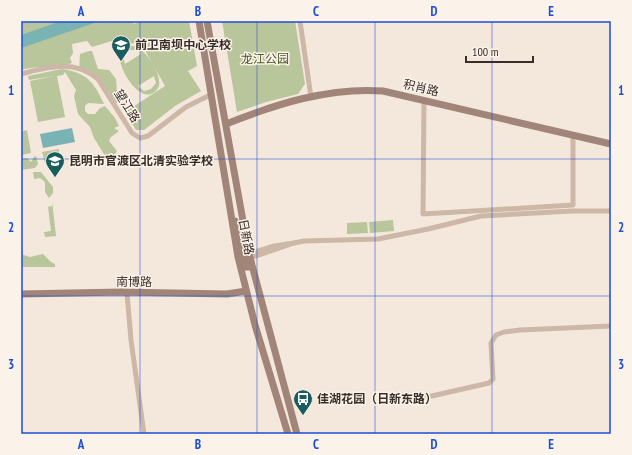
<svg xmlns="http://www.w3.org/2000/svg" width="632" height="455" viewBox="0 0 632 455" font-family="'PT Sans Narrow','Noto Sans SC',sans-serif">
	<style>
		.green { fill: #b9c59b; fill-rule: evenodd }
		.water { fill: #79b3b3 }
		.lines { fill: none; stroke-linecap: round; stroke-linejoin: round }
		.street { stroke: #cdb7a7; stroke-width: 5 }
		.secondary { stroke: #a18578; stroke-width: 7 }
		.grid { fill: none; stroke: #1d4ed8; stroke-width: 1; stroke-opacity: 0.55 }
		.labels { text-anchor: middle; stroke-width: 3; stroke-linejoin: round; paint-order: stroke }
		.poi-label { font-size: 12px; font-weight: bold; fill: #392d28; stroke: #fbf2e9; text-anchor: start }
		.park-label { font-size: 12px; fill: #4b5a2a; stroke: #fbf2e9 }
		.street-label { font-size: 12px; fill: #392d28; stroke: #fbf2e9 }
		.neatline { fill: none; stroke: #1d4ed8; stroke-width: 1.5 }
		.grid-label { font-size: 13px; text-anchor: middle; font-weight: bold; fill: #1d4ed8 }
	</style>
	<rect width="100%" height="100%" fill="#f4e8dc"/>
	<g class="green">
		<path d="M 29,21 L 137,21 L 133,22 L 134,24 L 141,21 L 189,21 L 197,66 L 188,71 L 201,91 L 175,106 L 144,130 L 136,130 L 125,112 L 165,86 L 146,52 L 136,39 L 135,43 L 128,44 L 114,52 L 115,40 L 92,47 L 87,41 L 72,44 L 73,53 L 70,58 L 72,63 C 56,69 38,65 21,70 L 21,23 Z"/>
		<polygon points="222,21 295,21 305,84 298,94 266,102 237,112"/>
		<path d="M 129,46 C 143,43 162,73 159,86 C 145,113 117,69 120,55 ZM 130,50 L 138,50 L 141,54 L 125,64 L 123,57 ZM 154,76 L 156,83 L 151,89 L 144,91 L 138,86 Z"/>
		<polygon points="89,51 92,51 98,69 109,70 116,79 117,91 122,102 116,103 103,83 79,70 80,54"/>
		<path d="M 62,69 C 87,73 94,82 104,104 L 88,103 L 85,106 L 85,111 L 88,114 L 95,114 L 100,108 L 105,106 L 115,118 L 119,126 L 114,128 L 119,131 L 111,137 L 109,141 L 117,151 L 112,159 L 107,159 L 94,138 L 90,127 L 78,114 L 74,96 L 76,90 L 65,72 L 63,75 L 57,76 L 65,117 L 38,122 L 30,81 L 54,76 L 29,80 L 28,76 Z"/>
		<polygon points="27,130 31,153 21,155 21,132"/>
		<polygon points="59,149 59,153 45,163 42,152"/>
		<polygon points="36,156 38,164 35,168 21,170 21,159 27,158 31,162 34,157"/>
		<polygon points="33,172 41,172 53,187 53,193 49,198 45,192 45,182 40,178 34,179"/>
		<polygon points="52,201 56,236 45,237 44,232 51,231 48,207 52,206"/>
		<polygon points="393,220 394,231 370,233 369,222"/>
		<polygon points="367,222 368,233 347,234 347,223"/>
		<polygon points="21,254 30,257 43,254 51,262 55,264 55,267 21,267"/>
	</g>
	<g class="water">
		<polygon points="61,21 100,21 21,48 21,35"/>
		<polygon points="72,128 75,142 43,148 40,134"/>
	</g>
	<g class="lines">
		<g class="street">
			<polyline points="300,21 311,97"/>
			<path d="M 21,74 C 49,67 74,59 98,79 L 132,133 L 140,138 L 148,136 L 186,107 L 210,95"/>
			<polyline points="424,100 423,214 573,205 573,135"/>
			<polyline points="294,243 304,241 378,239 428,229 481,216 572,211 611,211"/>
			<polyline points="249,254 274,246 294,243 250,258"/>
			<polyline points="127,293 131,340 144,434"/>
			<polyline points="423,398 489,383 493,379 491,343 496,335 504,332 520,330 611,326"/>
		</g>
		<g class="secondary">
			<polyline points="199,21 238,257 255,325 288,434"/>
			<polyline points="207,21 249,254 297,434"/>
			<path d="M 226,124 C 276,104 329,87 383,91 L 611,144"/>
			<polyline points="235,221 240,235 246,267 249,267 251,262"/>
			<polyline points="21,294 121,292 227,294 246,291"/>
		</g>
	</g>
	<path class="grid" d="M 140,21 L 140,434M 257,21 L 257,434M 375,21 L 375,434M 492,21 L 492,434M 21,159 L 611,159M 21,296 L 611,296"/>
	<defs>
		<symbol id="school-pin" viewBox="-11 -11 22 30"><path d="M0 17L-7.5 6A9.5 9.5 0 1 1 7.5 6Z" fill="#1a5d5e" stroke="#fbf2e9"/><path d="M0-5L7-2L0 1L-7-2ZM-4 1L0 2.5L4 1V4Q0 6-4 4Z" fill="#fff"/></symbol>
		<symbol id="bus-pin" viewBox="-11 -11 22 30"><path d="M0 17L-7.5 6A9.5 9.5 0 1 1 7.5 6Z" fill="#1a5d5e" stroke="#fbf2e9"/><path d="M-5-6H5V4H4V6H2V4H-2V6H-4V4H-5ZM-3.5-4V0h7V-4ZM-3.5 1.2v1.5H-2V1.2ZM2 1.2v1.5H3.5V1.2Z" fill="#fff"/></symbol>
	</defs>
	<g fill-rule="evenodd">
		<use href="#school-pin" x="110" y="34" width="22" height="30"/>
		<use href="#school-pin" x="44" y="150" width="22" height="30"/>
		<use href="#bus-pin" x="292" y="388" width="22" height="30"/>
	</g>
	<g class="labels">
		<g class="poi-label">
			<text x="135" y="49">前卫南坝中心学校</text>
			<text x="69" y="165">昆明市官渡区北清实验学校</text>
			<text x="317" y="403">佳湖花园（日新东路）</text>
		</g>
		<g class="park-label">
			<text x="265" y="63">龙江公园</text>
		</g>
		<g class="street-label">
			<text transform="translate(421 88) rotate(13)" y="4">积肖路</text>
			<text transform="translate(127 106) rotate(58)" y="4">望江路</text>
			<text transform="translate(246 237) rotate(79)" y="4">日新路</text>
			<text transform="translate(134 282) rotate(1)" y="4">南博路</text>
		</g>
	</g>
	<rect width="632" height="455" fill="none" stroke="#fbf2e9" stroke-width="44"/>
	<path d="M466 56v6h67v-6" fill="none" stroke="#392d28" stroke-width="2"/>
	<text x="472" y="56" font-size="12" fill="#392d28" stroke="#fbf2e9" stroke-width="3" paint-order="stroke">100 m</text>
	<rect x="22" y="22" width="588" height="411" class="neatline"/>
	<g class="grid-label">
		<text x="81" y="16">A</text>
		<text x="198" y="16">B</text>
		<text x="316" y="16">C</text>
		<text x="434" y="16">D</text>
		<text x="551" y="16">E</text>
		<text x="11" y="95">1</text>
		<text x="621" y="95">1</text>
		<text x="11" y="232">2</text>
		<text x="621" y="232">2</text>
		<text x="11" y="369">3</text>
		<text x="621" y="369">3</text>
		<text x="81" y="449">A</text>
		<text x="198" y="449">B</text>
		<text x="316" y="449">C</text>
		<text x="434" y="449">D</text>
		<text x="551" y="449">E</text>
	</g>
</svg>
